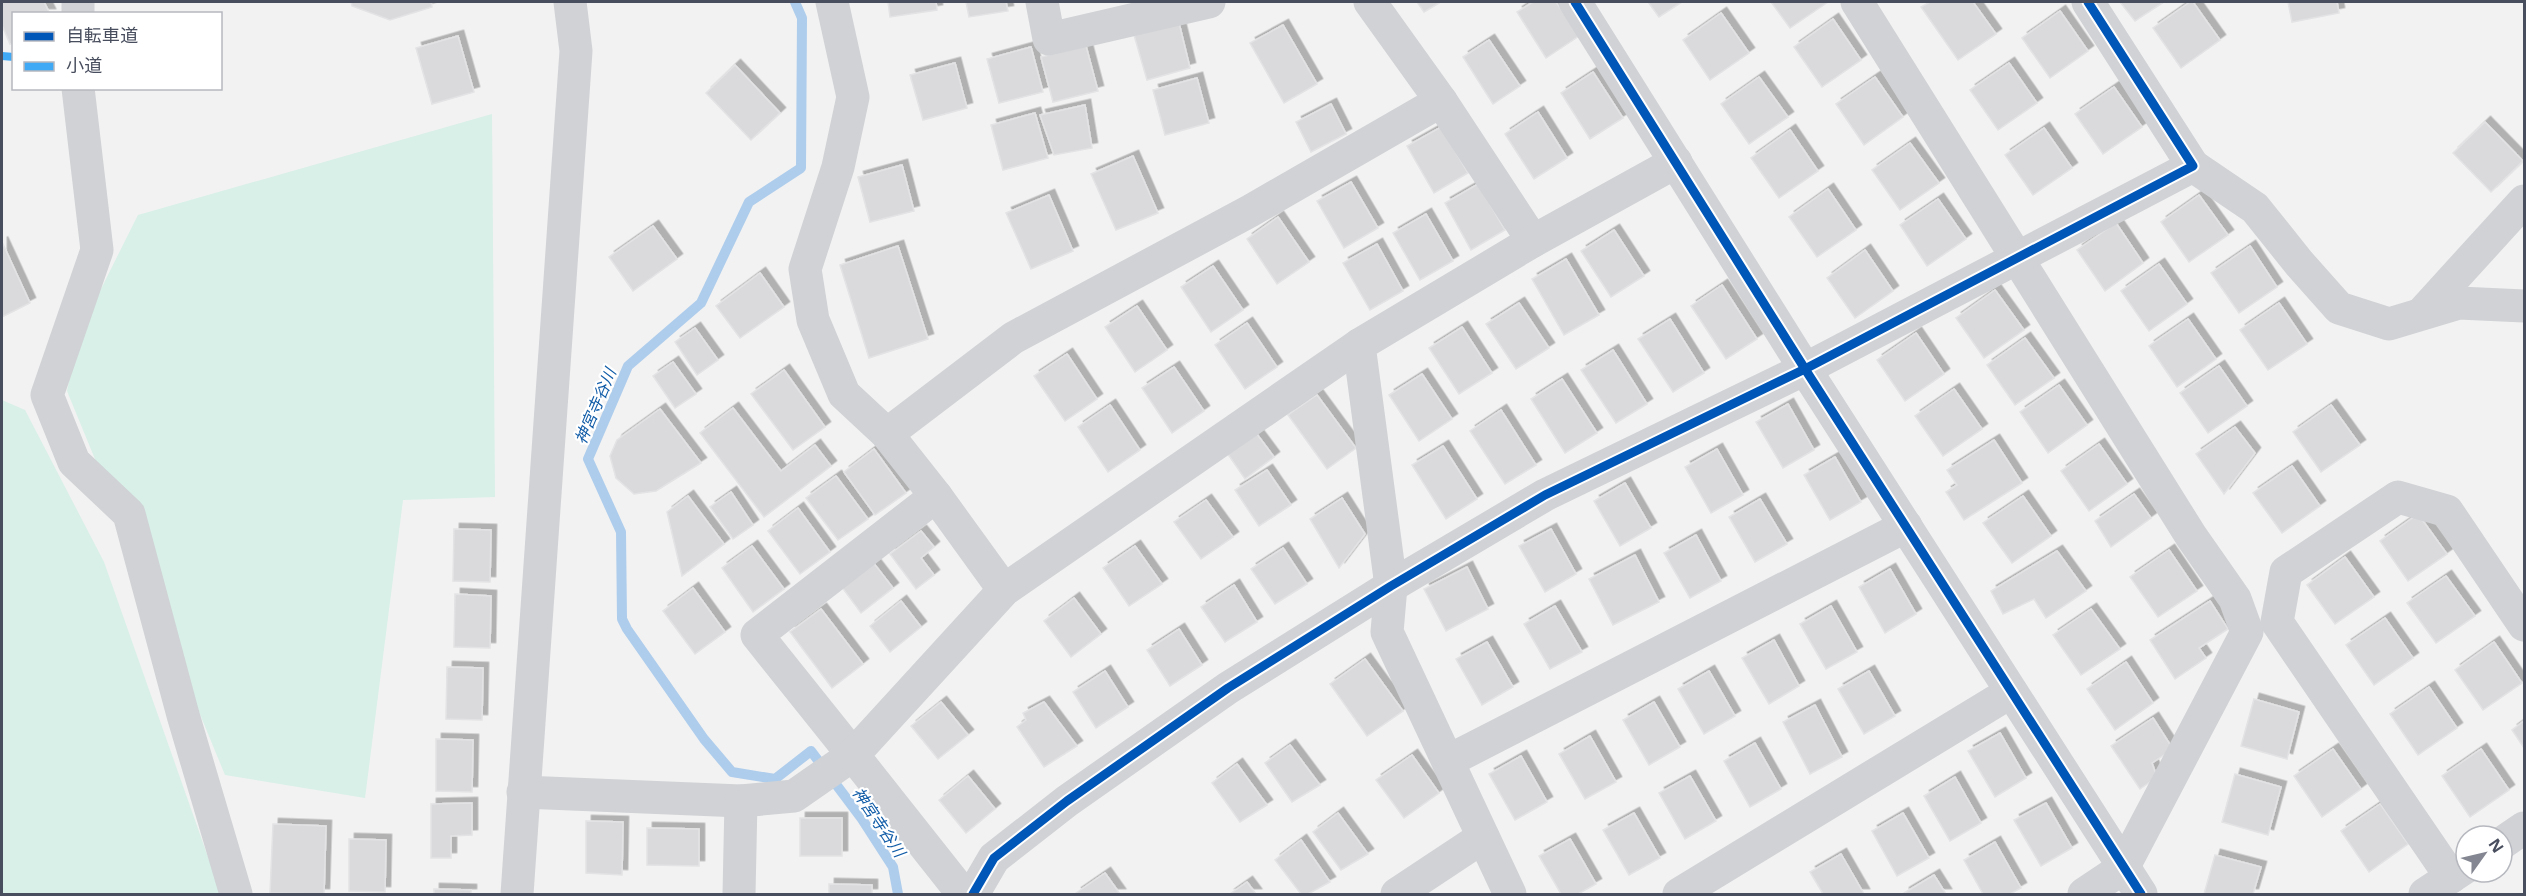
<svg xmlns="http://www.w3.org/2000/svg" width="2526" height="896" viewBox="0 0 2526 896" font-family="'Noto Sans','Noto Sans JP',sans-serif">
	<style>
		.green { fill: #d8f0e8 }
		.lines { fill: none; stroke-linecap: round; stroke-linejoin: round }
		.stream { stroke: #aecdec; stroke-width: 10 }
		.building { fill: #dadadc; stroke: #e3e3e5; stroke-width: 1.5; filter: url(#shadow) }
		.street { stroke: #d0d2d5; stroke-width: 33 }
		.secondary { stroke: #d1d2d6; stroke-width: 33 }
		.quiet { stroke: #3fa9f5; stroke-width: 8; stroke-dasharray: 15 8; stroke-linecap: butt }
		.cycleway-casing { stroke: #fff; stroke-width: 13 }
		.cycleway { stroke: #0057b8; stroke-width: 9 }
		.labels { text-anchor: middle; stroke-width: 4.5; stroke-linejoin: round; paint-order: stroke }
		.water-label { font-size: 16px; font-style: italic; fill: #125da8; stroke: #fff }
	</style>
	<defs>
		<filter id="shadow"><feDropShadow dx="5.5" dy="-5.5" stdDeviation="0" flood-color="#0004"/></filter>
	</defs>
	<rect width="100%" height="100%" fill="#f2f2f2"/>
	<g class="green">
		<polygon points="492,114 495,497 403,500 365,798 225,775 67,391 79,333 138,215"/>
		<polygon points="2,400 25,410 104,562 221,894 2,894"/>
	</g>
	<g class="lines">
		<polyline class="stream" points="795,2 802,18 801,168 749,202 701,303 628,366 588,459 621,532 622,619 627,629 704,739 732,772 775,779 811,751 862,819 893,867 898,894"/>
	</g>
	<g class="building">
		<polygon points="2,2 44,2 50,14 14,14 14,43 10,44 2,25"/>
		<polygon points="351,2 431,2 432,7 390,20 352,6"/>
		<polygon points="888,2 936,2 937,10 890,17"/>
		<polygon points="966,2 1006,2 1008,11 969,17"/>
		<polygon points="1417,2 1441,2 1424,12"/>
		<polygon points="1533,2 1556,2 1579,36 1546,58 1517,12"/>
		<polygon points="1648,2 1682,2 1659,17"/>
		<polygon points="1771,2 1828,2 1790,28"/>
		<polygon points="1930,2 1973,2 1996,34 1958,60 1921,7"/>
		<polygon points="2120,2 2164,2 2135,21"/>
		<polygon points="2190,2 2193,2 2220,40 2181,68 2153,28"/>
		<polygon points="2288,2 2337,2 2339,13 2292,22"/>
		<polygon points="2060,11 2088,51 2050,78 2022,38"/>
		<polygon points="1721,13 1749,53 1710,80 1683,40"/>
		<polygon points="1833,19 1861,60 1822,87 1794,47"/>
		<polygon points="1179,23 1190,68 1147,80 1134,35"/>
		<polygon points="1283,25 1317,84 1284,103 1250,43"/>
		<polygon points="458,36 474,92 432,104 416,48"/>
		<polygon points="1489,40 1520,86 1493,104 1463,57"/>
		<polygon points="1086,46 1098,91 1053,102 1041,57"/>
		<polygon points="1031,47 1043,92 999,103 987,59"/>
		<polygon points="955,63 967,108 923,120 910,75"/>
		<polygon points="2009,63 2037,103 1998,130 1970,90"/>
		<polygon points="735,65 780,113 751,140 706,93"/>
		<polygon points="1593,72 1623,118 1590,139 1561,93"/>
		<polygon points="1759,77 1788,117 1749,144 1721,104"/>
		<polygon points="1875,77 1903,117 1864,145 1836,104"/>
		<polygon points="1197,78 1209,123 1165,135 1153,90"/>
		<polygon points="2114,87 2142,127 2103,154 2075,114"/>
		<polygon points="1331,104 1346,134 1311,152 1296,122"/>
		<polygon points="1085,105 1092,148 1054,155 1040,115"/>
		<polygon points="1538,112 1567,158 1534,179 1505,134"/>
		<polygon points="1035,113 1048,158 1003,170 991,125"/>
		<polygon points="2485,122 2523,161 2491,192 2453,153"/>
		<polygon points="1441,127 1468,173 1434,193 1407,146"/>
		<polygon points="2044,128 2072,168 2033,195 2005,155"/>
		<polygon points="1790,130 1818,171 1779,198 1751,158"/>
		<polygon points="1910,143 1939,183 1900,210 1872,170"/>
		<polygon points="1133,156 1158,213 1116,230 1091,174"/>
		<polygon points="902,165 914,211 870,222 858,177"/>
		<polygon points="1351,182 1378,228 1344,248 1317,201"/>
		<polygon points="1478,184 1505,230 1471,250 1445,203"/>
		<polygon points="1828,189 1856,230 1817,257 1789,217"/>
		<polygon points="1049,195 1073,251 1031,269 1006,213"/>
		<polygon points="2199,195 2228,235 2189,262 2161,222"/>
		<polygon points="1938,199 1966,239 1927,266 1900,225"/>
		<polygon points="1426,214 1453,261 1420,280 1393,233"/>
		<polygon points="1278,217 1309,262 1277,284 1247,239"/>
		<polygon points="2116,223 2143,263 2105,291 2077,250"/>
		<polygon points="653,226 677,259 633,291 609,257"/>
		<polygon points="1614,230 1644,276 1611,297 1581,251"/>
		<polygon points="2,242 30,303 2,317"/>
		<polygon points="1377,244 1403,291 1370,310 1343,263"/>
		<polygon points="898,246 928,339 869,358 840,265"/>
		<polygon points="2250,246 2277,287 2239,313 2211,273"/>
		<polygon points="1865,250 1893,291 1855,318 1827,278"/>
		<polygon points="1566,259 1599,315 1564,335 1532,279"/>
		<polygon points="2159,264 2187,304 2149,331 2121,291"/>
		<polygon points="1213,266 1243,310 1211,332 1181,287"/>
		<polygon points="760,273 784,307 740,338 716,306"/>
		<polygon points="1722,285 1757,339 1726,359 1691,306"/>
		<polygon points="1995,290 2024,330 1984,358 1956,318"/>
		<polygon points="1519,303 1549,348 1516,369 1486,324"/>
		<polygon points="2279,303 2307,344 2268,370 2240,330"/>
		<polygon points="1137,306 1167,350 1135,372 1105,327"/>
		<polygon points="1670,319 1704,373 1673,392 1638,339"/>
		<polygon points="2188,319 2216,359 2177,387 2149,346"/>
		<polygon points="1247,323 1277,367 1245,389 1215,345"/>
		<polygon points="1462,327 1492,373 1459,394 1429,348"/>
		<polygon points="695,328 718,360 697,375 675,342"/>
		<polygon points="1916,333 1944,374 1905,401 1877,360"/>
		<polygon points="2025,338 2054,378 2015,405 1987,365"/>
		<polygon points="1613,350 1647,404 1616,423 1581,370"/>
		<polygon points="1067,354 1097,399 1065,421 1034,376"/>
		<polygon points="673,362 696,394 675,408 653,376"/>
		<polygon points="2219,366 2247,406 2208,433 2180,393"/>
		<polygon points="1174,367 1204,411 1172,433 1142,388"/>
		<polygon points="784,370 825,427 793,450 751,394"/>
		<polygon points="1422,374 1452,419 1419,441 1389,395"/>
		<polygon points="1562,379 1597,433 1565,453 1531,399"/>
		<polygon points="2059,385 2087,425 2048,453 2020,412"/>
		<polygon points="1954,389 1982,429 1943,456 1915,416"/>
		<polygon points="1317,395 1356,448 1327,469 1288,415"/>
		<polygon points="1788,404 1814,450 1783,468 1756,422"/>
		<polygon points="1110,405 1140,450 1108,472 1078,427"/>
		<polygon points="2331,405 2360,445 2321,472 2293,432"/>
		<polygon points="733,408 781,471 815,445 831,466 764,517 700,433"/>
		<polygon points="660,409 701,463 656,491 634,494 616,478 610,456 617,440"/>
		<polygon points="1501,410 1536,465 1505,484 1470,431"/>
		<polygon points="2235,427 2255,453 2224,494 2196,454"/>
		<polygon points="1256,433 1274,457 1245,479 1227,453"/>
		<polygon points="1994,440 2022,483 1964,520 1946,492 1957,485 1947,470"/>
		<polygon points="2099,444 2127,484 2089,511 2061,471"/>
		<polygon points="1443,446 1477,499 1446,519 1412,465"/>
		<polygon points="874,449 906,493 875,515 844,472"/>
		<polygon points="1717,449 1743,495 1711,513 1685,467"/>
		<polygon points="1835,457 1861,502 1830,520 1804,475"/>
		<polygon points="2292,466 2320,506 2282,533 2253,493"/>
		<polygon points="1267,470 1291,505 1259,526 1235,490"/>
		<polygon points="836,476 868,519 838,540 806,498"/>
		<polygon points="1625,483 1651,528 1620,546 1594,501"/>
		<polygon points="731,492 753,525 733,539 710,507"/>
		<polygon points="2134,494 2151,518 2111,547 2095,521"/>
		<polygon points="688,496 724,544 682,576 667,512"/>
		<polygon points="2023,496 2051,536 2012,563 1983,523"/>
		<polygon points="1342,498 1365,534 1339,568 1310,519"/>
		<polygon points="1760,499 1787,544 1755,562 1729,517"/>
		<polygon points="1206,500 1233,537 1201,559 1174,522"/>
		<polygon points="798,508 830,552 800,574 768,531"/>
		<polygon points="2418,514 2447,554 2408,581 2380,541"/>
		<polygon points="454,529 491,530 490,582 453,581"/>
		<polygon points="1551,529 1576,574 1545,592 1519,546"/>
		<polygon points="921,531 934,547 921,558 934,575 916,589 890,554"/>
		<polygon points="1696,535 1721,581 1690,598 1664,553"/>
		<polygon points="752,546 784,589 753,612 722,568"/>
		<polygon points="1135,546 1162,584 1129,606 1103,568"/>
		<polygon points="1283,548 1307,584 1275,604 1251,569"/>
		<polygon points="2169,550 2197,591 2158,617 2130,577"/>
		<polygon points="2057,551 2086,591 2046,618 2034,599 2003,614 1991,591"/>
		<polygon points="1635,555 1659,602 1613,625 1589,579"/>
		<polygon points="2345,557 2374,597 2335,624 2307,585"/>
		<polygon points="872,561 893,588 861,613 841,586"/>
		<polygon points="1467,567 1488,609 1446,631 1424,589"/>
		<polygon points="1890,569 1916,614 1885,633 1859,587"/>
		<polygon points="2446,576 2475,616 2436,643 2407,603"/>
		<polygon points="1234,585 1257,622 1225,642 1201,607"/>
		<polygon points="693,588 725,632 695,654 663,611"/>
		<polygon points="455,594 491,596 490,648 454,647"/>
		<polygon points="1074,598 1101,634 1071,657 1044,621"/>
		<polygon points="901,601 921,627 890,652 870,626"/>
		<polygon points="2210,601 2228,629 2199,648 2206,658 2175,679 2150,640"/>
		<polygon points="1555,606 1582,652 1550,669 1524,624"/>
		<polygon points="1831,606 1857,652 1826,669 1800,624"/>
		<polygon points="821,609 863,664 832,688 790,632"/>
		<polygon points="2091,609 2120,649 2081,675 2053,635"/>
		<polygon points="2385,618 2413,658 2374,685 2346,645"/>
		<polygon points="1179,629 1202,665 1170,686 1147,650"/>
		<polygon points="1774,640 1799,686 1769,704 1742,658"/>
		<polygon points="1487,642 1513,687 1482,705 1456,659"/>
		<polygon points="2494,642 2522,683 2483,710 2455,670"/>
		<polygon points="1365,659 1403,711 1367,736 1330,684"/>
		<polygon points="2126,662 2153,703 2115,730 2087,689"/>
		<polygon points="447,667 483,668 482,720 446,719"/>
		<polygon points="1105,671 1128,707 1096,728 1073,692"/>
		<polygon points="1709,671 1735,716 1704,734 1678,689"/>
		<polygon points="1869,671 1895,716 1864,734 1838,689"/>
		<polygon points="2429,687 2457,728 2418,755 2390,714"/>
		<polygon points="2254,699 2299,712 2287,759 2241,746"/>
		<polygon points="941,702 968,735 938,759 911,726"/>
		<polygon points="1044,702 1077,746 1044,767 1017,727 1026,720 1023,713"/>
		<polygon points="1654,702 1680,747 1649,765 1623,720"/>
		<polygon points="1815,705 1842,757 1810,774 1783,722"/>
		<polygon points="2153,718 2173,749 2152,763 2157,777 2140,789 2111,746"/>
		<polygon points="2524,721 2524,748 2512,730"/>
		<polygon points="2000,733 2026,778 1995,797 1968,751"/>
		<polygon points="1590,736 1616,782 1585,799 1559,754"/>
		<polygon points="436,739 473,740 472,792 436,791"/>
		<polygon points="1755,743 1781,789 1750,807 1724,761"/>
		<polygon points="1290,745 1320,785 1292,802 1265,763"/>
		<polygon points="2333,749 2361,789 2322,817 2294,776"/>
		<polygon points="2481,749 2509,790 2470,817 2442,776"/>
		<polygon points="1412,755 1439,793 1404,818 1376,780"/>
		<polygon points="1521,756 1547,802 1515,820 1489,774"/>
		<polygon points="1237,764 1267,805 1240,822 1212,783"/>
		<polygon points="2235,774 2281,787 2268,835 2222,822"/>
		<polygon points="968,776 995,809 966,833 939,800"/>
		<polygon points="1690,776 1716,821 1685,839 1659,793"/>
		<polygon points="1955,777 1981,823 1950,841 1924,796"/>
		<polygon points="472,803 472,835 451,836 451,858 431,858 431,804"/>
		<polygon points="2046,803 2072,848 2041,866 2014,820"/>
		<polygon points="2380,804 2408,844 2369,872 2341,831"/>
		<polygon points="1338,813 1368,854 1341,870 1313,832"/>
		<polygon points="1634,813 1660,858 1629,875 1603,830"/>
		<polygon points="1903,813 1929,858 1897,876 1872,831"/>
		<rect x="800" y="818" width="42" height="38"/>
		<polygon points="586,821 623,822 622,875 586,873"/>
		<polygon points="273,824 326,826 324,894 270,893"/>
		<polygon points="647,828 699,829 699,866 647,865"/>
		<polygon points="349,839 386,840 385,892 349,891"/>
		<polygon points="1570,839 1596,884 1578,894 1561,894 1539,856"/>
		<polygon points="1301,840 1330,882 1308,894 1301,894 1275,860"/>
		<polygon points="1995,842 2021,888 2010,894 1983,894 1964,860"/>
		<polygon points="1841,854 1864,894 1823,894 1810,872"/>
		<polygon points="2215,855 2261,867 2253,894 2204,894"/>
		<polygon points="1105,873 1120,894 1077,894 1076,893"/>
		<polygon points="1934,875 1946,894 1904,894 1904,893"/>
		<polygon points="1247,882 1256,894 1230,894"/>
		<polygon points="829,884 872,885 872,894 829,894"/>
		<polygon points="434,889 471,890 471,894 434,894"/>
	</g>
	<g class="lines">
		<g class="street">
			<polyline points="832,2 853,97 838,167 805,269 813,320 844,394 887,434"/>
			<polyline points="1042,2 1049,39 1209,2"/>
			<polyline points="1575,2 1805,369 2141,894"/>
			<polyline points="1857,2 2191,536 2235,599 2247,632 2123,868 2084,894"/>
			<polyline points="78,14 78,2"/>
			<polyline points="78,88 97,250 47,395 74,462 129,514 183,715 236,894"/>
			<polyline points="1441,101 1533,241"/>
			<polyline points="2193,166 2255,208 2299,263 2339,308 2389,324 2459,303 2524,306"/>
			<polyline points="2422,313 2524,201"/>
			<polyline points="1004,590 936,496 887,434 1013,338 1250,211 1441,101 1370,2"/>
			<polyline points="1448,761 1906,526"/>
			<polyline points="523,792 741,801 794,796 853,755 757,635 936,496"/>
			<polyline points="2502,843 2524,828"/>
			<polyline points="2451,877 2277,622 2286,572 2398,497 2447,511 2524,625"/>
			<polyline points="739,894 741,801"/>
			<polyline points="963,894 853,755 1004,590 1359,345"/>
			<polyline points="973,894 994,858 1067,801 1228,688 1391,586 1545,495 1805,369 2193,166 2088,2"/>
			<polyline points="1397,894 1483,837"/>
			<polyline points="1510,894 1387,632 1391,586 1359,345 1533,241 1676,162"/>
			<polyline points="1679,894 2011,692"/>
			<polyline points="2425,894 2466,867"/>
		</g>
		<polyline class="secondary" points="517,894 576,51 570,2"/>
		<polyline class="quiet" points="2,56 14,57"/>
		<defs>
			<g id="cycleway">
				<polyline points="1575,2 1805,369 2141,894"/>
				<polyline points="973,894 994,858 1067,801 1228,688 1391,586 1545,495 1805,369 2193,166 2088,2"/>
			</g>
		</defs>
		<use href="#cycleway" class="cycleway-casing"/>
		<use href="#cycleway" class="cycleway"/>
	</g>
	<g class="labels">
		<g class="water-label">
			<text transform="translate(595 406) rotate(-67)" y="6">神宮寺谷川</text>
			<text transform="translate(879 822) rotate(56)" y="6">神宮寺谷川</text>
		</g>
	</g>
	<rect width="2526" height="896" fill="none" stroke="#494e5e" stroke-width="6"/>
	<rect x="12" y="12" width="210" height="78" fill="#ffffff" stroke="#b6b8bf" stroke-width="1.5"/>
	<rect x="24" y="32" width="30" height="9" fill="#0057b8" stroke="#b6b8bf" stroke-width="1.5"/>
	<text x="66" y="42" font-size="18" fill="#494e5e">自転車道</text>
	<rect x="24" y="62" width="30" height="9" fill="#3fa9f5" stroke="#b6b8bf" stroke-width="1.5"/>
	<text x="66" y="72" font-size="18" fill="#494e5e">小道</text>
	<g transform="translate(2484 854) rotate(56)"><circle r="28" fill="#ffffff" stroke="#b6b8bf" stroke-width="1.5"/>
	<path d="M0-4.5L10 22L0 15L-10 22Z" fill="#848792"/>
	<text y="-9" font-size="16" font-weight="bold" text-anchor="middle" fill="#494e5e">N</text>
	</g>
</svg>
